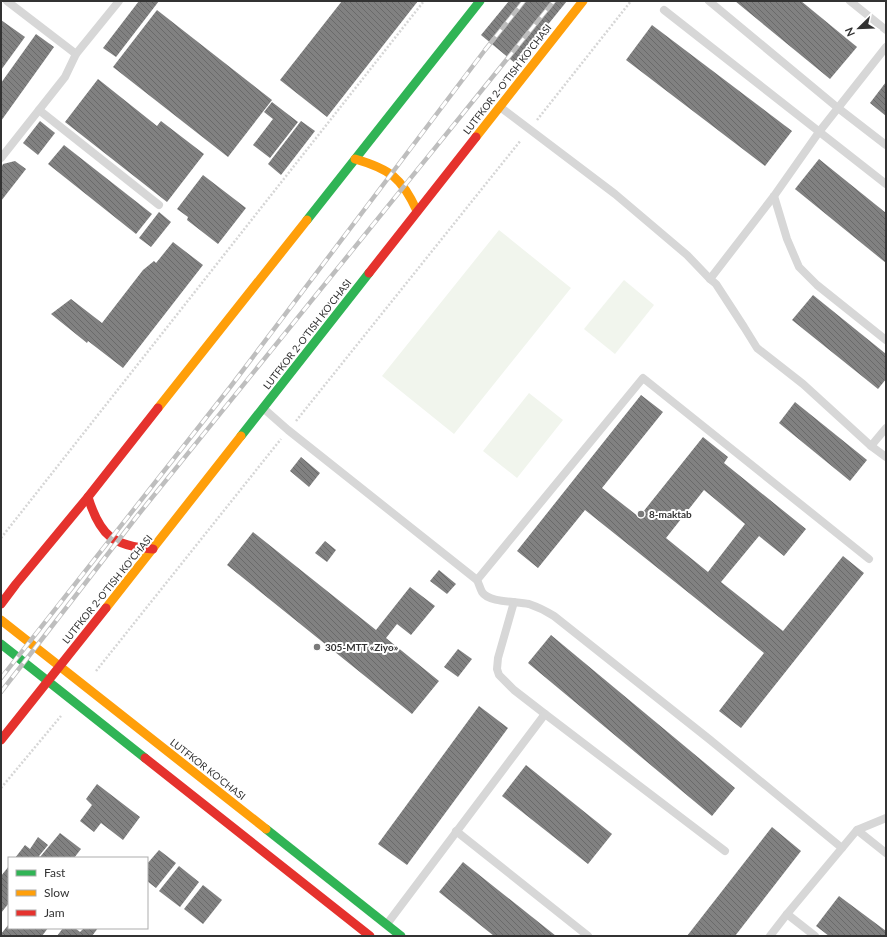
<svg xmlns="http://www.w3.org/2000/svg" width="887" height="937" viewBox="0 0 887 937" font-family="Lato,sans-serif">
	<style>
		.park { fill: #f1f5ed }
		.building { fill: url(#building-back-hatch); fill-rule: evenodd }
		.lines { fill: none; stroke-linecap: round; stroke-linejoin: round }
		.path { stroke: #d6d6d6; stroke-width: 2.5; stroke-dasharray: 2 2; stroke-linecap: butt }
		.lane { stroke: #d7d7d7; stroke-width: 8 }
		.fast { stroke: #30b455; stroke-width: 9 }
		.slow { stroke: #ff9f0a; stroke-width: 9 }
		.jam { stroke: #e5322d; stroke-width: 9 }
		.rail-casing { stroke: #bebebe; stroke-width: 4.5 }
		.rail { stroke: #fff; stroke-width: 3; stroke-dasharray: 9; stroke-linecap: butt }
		.poi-dot { fill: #7a7a7a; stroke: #fff; stroke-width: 1.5 }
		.labels { text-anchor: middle; stroke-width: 4; stroke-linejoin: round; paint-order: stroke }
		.street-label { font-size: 10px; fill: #333; stroke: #fff }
		.poi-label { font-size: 10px; font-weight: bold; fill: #333; stroke: #fff; text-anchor: start }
	</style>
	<defs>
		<pattern id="building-back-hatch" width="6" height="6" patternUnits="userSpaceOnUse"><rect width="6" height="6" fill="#818181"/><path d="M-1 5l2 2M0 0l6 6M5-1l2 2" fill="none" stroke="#6a6a6a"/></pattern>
	</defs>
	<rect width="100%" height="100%" fill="#fff"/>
	<g class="park">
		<polygon points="499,230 571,288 454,434 382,376"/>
		<polygon points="624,280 654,305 615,354 584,329"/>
		<polygon points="529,393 563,420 517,478 483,451"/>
	</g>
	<g class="building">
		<polygon points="139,1 159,1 116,57 103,48"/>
		<polygon points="342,1 418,1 327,117 280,80"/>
		<polygon points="509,1 567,1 516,64 481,35"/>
		<polygon points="735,1 801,1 857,47 830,79"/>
		<polygon points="157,10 272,100 228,157 113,67"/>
		<polygon points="1,20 25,37 1,70"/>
		<polygon points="652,25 792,131 765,166 626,60"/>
		<polygon points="36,34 54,47 1,121 1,83"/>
		<polygon points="98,79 157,126 161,121 204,154 167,202 65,122"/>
		<polygon points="886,82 886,116 870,103"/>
		<polygon points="272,102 298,122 270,158 253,145 273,119 264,112"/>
		<polygon points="40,121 55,133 38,155 23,143"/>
		<polygon points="301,121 315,131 281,175 268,164"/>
		<polygon points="64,145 152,214 136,234 48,164"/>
		<polygon points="819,159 886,213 886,263 795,189"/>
		<polygon points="15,161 26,169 1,201 1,168 3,164"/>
		<polygon points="203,175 246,208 218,244 187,220 188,217 177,209"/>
		<polygon points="159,212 171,222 151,247 139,238"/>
		<polygon points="173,242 203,265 123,368 88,341 87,343 51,314 71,299 102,323 143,270 154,261 156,263"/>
		<polygon points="813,295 886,354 886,379 878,389 792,320"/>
		<path d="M 641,395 L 663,412 L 602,488 L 639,517 L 703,437 L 728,457 L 724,463 L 806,529 L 784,556 L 759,536 L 721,582 L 783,631 L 843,556 L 864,573 L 741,728 L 719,711 L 764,653 L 585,510 L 538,568 L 517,551 ZM 704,490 L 745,524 L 708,572 L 666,538 Z"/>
		<polygon points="795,402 867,460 850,481 779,423"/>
		<polygon points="301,457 320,473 309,487 290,471"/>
		<polygon points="253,532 376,630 410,587 435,606 411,635 397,624 386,638 439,681 412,714 227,565"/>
		<polygon points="325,541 336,550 327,562 315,553"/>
		<polygon points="439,570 456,584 447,594 430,581"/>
		<polygon points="551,635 735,788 712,816 528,663"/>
		<polygon points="458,649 472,659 458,677 444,667"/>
		<polygon points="479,706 508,728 407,865 378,844"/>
		<polygon points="526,765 612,834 588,864 502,796"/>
		<polygon points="97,784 140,817 123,840 101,823 94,832 80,821 92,805 86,799"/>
		<polygon points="772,827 801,851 735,936 687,936"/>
		<polygon points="60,833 81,849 74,858 15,858 25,845 30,849 38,837 48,845 39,856 40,857"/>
		<polygon points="159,850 176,863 156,888 147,881 147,864"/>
		<polygon points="463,862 556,936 494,936 439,892"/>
		<polygon points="9,866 9,903 1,913 1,876"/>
		<polygon points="179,866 199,882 180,907 159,891"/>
		<polygon points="203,885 222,900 203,924 184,909"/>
		<polygon points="839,896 886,931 886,936 829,936 816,926"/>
		<polygon points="9,924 9,928 48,928 42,936 1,936 1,934"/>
		<polygon points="63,928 75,928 80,932 84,928 98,928 92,936 57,936"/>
	</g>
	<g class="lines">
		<g class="path">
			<polyline points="537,120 631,1"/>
			<polyline points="296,421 521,140"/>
			<polyline points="1,538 424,1"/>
			<polyline points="96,671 281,439"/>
			<polyline points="1,788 61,716"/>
		</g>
		<g class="lane">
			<polyline points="7,1 76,54 119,1"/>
			<polyline points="709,1 838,108 886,145"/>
			<polyline points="850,1 886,30"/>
			<polyline points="664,10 886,184"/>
			<polyline points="500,107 615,194 687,255 710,279 716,284 744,327 757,348 803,384 871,446 886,457"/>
			<polyline points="39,110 159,205"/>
			<polyline points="1,158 65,77 76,54"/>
			<polyline points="774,196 787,239 799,267 817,285 886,340"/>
			<polyline points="710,279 774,196 819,132 886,47"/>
			<path d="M 263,408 L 288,430 L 477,580 C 479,584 480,588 482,592 C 489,603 517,601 529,604 C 538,607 546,611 554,616 L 709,739 L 842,848"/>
			<polyline points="871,446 886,428"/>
			<polyline points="477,580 643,378 869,559"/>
			<polyline points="514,602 498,658 497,669 499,675 514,690 545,714 725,851"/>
			<polyline points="857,830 886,853"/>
			<polyline points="456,831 588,936"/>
			<polyline points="787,914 815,936"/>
			<polyline points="387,924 545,714"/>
			<polyline points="770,936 787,914 857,830 886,818"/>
		</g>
		<g class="fast">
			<polyline points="307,220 480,1"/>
			<polyline points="241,436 369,273"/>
			<polyline points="1,644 145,758"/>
			<polyline points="266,829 401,936"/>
		</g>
		<g class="slow">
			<polyline points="476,137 583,1"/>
			<path d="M 355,159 C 390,169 402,178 417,211"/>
			<polyline points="158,408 307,220"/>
			<polyline points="106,608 241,436"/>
			<polyline points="1,620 266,829"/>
		</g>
		<g class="jam">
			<polyline points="369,273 476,137"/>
			<path d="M 88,497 C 100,536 113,546 153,549"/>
			<polyline points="1,604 16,584 88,497 158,408"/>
			<polyline points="1,740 106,608"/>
			<polyline points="145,758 370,936"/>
		</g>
		<defs>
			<g id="rail">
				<polyline points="1,678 231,386 485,50 524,1"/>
				<polyline points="1,692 138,515 554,1"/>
			</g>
		</defs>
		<use href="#rail" class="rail-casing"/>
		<use href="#rail" class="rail"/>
	</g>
	<g class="poi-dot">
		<circle cx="641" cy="514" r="4"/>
		<circle cx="317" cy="647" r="4"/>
	</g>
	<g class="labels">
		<g class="street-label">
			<text transform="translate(507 79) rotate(-52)" y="4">LUTFKOR 2-O'TISH KO'CHASI</text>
			<text transform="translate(307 334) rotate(-52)" y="4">LUTFKOR 2-O'TISH KO'CHASI</text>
			<text transform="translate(107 589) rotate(-51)" y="4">LUTFKOR 2-O'TISH KO'CHASI</text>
			<text transform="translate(208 769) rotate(38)" y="4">LUTFKOR KO'CHASI</text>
		</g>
		<g class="poi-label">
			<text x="649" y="518">8-maktab</text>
			<text x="325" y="651">305-MTT «Ziyo»</text>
		</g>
	</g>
	<rect width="887" height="937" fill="none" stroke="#333333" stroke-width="4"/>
	<rect x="8" y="857" width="140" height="72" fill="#ffffff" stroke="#adadad"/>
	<rect x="16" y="870" width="20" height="6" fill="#30b455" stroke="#adadad"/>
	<text x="44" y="877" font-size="12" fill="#333333">Fast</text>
	<rect x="16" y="890" width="20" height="6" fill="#ff9f0a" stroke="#adadad"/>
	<text x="44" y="897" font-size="12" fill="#333333">Slow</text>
	<rect x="16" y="910" width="20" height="6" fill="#e5322d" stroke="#adadad"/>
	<text x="44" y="917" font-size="12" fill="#333333">Jam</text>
	<g transform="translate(859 28) rotate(247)" stroke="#ffffff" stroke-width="3" paint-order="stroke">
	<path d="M0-3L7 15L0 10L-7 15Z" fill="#333333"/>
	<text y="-6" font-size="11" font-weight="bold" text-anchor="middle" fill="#333333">N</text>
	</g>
</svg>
